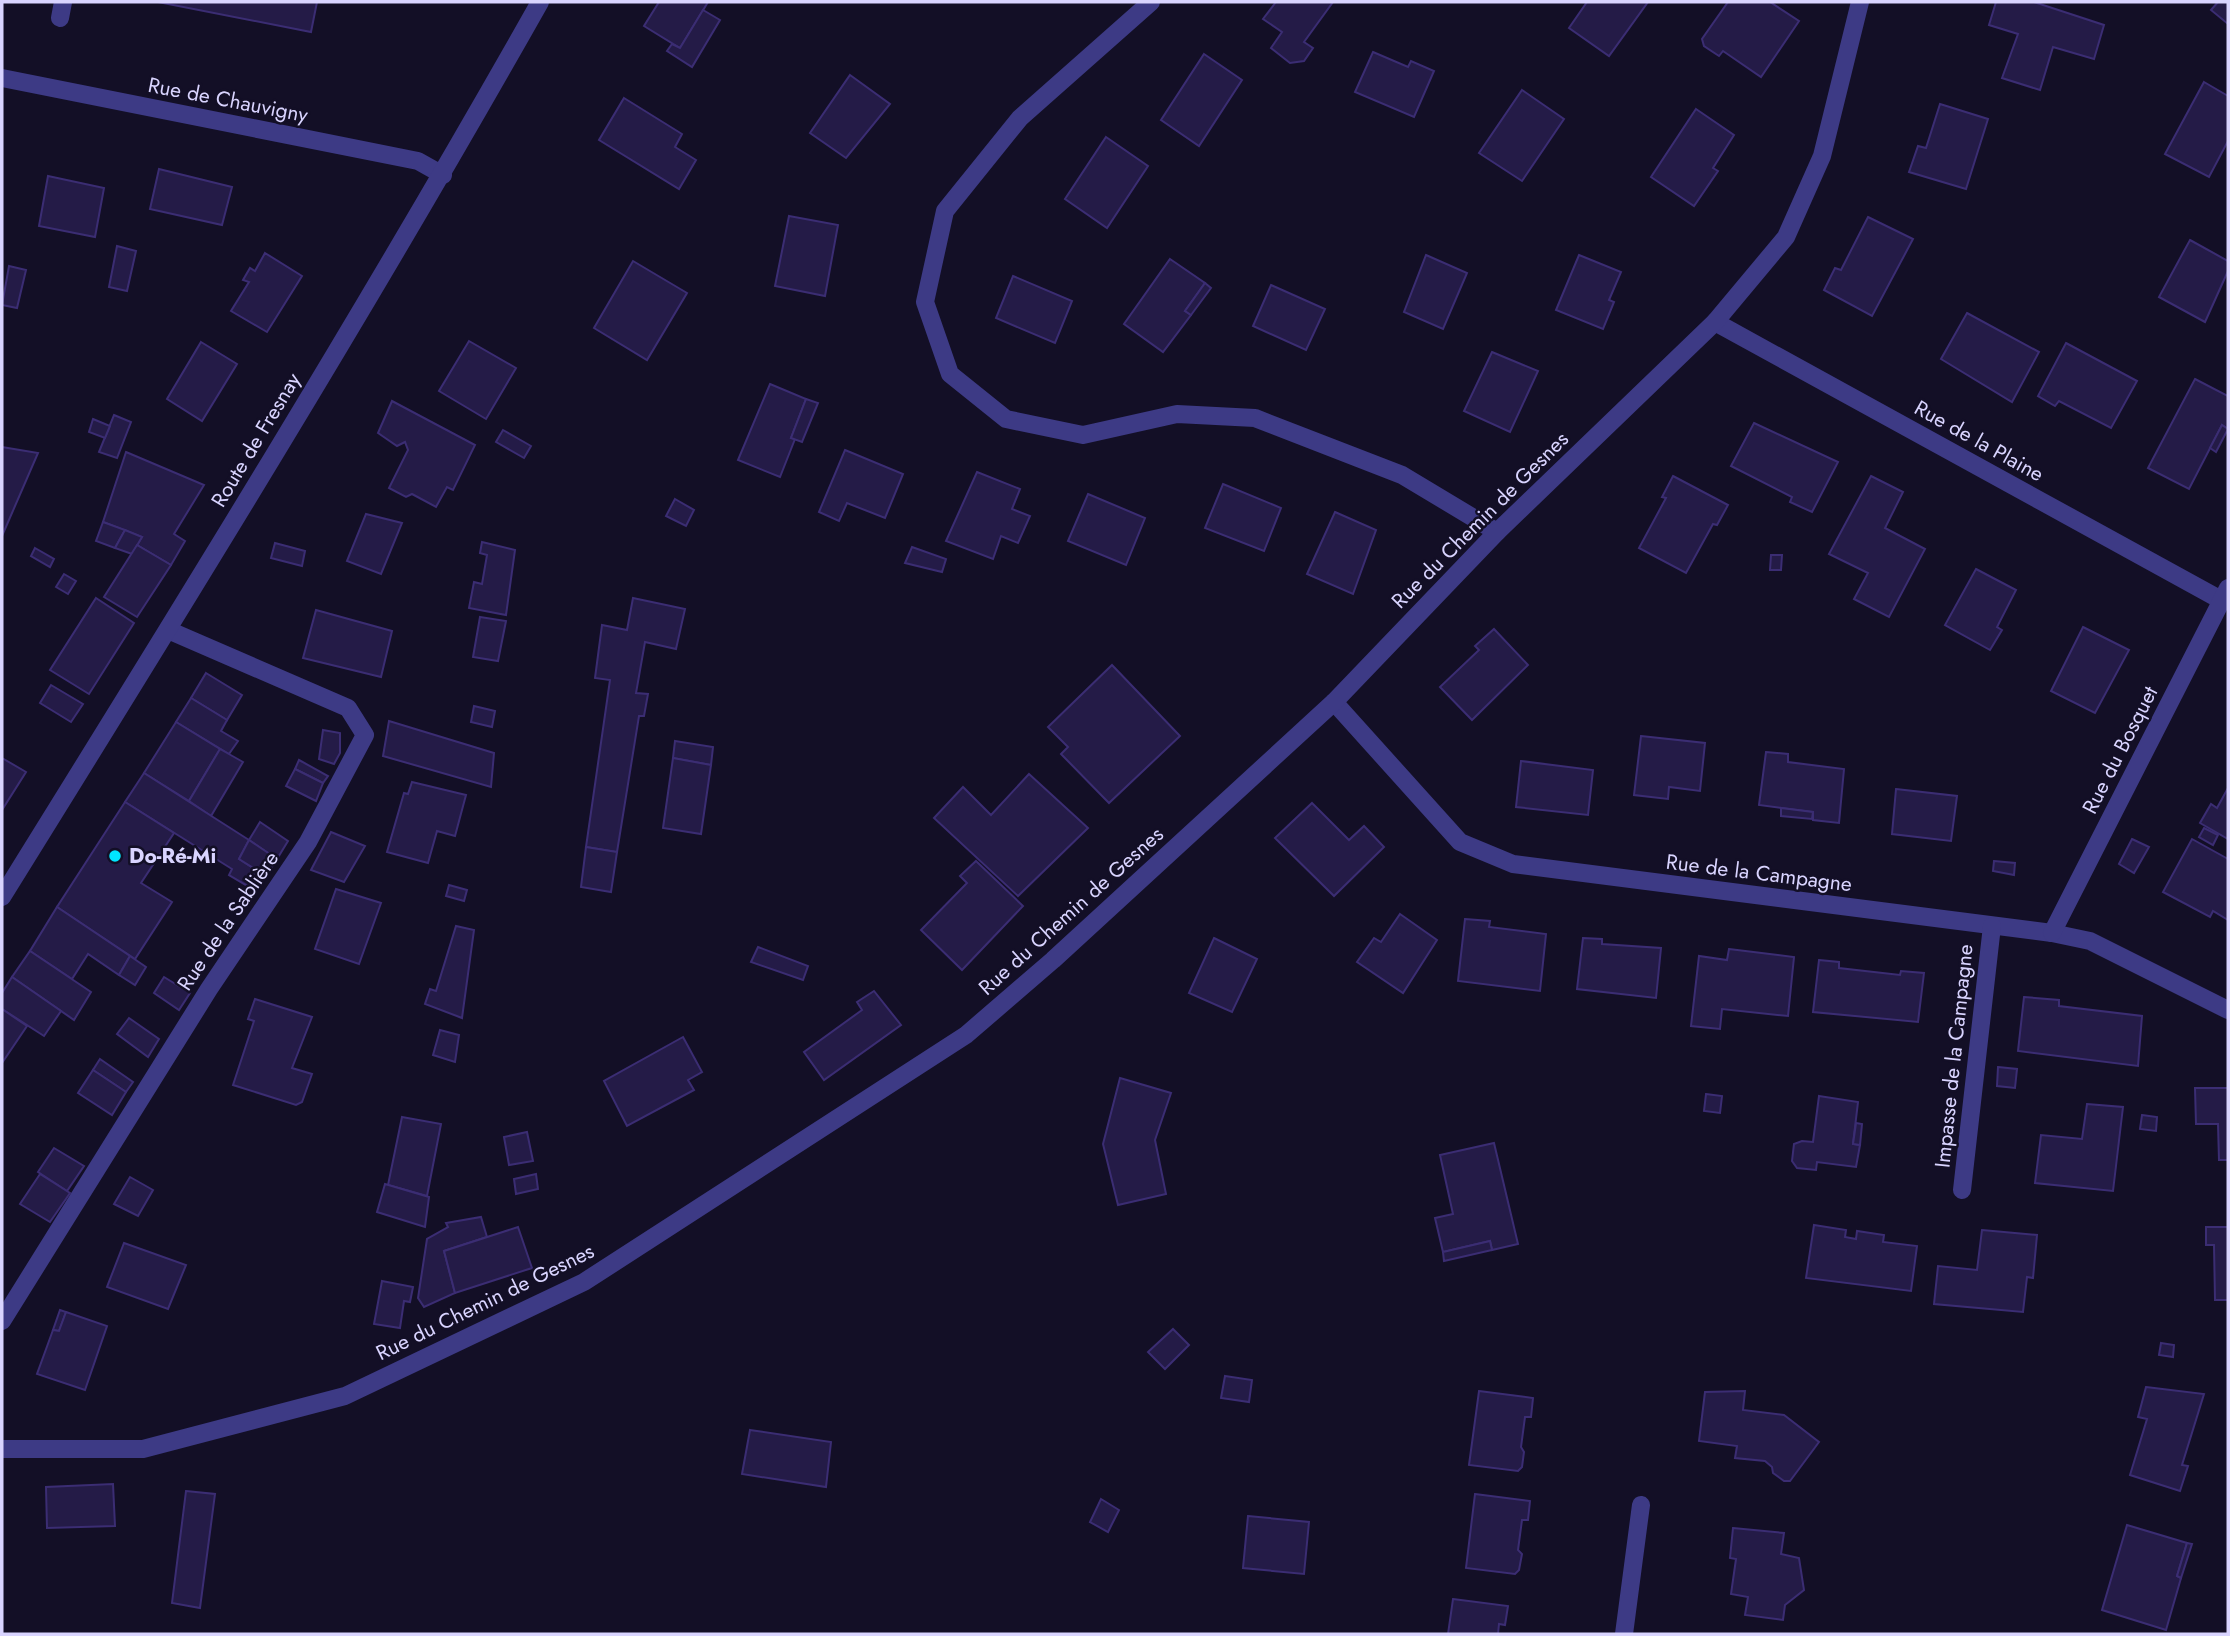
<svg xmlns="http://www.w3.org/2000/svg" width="2230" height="1636" viewBox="0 0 2230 1636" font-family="Jost,sans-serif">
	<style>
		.building { fill: #241b47; stroke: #3b2d73; stroke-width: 2 }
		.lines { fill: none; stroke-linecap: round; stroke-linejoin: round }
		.service { stroke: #3d3a85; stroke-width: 18 }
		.minor { stroke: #3d3a85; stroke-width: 18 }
		.tertiary { stroke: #3d3a85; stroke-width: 18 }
		.poi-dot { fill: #00e5ff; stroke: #130f26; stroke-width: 2.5 }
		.labels { text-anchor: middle; stroke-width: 5; stroke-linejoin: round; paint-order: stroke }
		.street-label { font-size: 21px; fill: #d9d4ff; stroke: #130f26 }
		.poi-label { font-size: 21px; font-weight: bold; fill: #d9d4ff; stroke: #130f26; text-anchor: start }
	</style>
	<rect width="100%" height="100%" fill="#130f26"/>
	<g class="building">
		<polygon points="158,2 317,2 311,32"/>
		<polygon points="659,2 708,2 680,48 644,26"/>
		<polygon points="1276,2 1333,2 1304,42 1313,48 1304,61 1290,63 1271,48 1282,32 1263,19"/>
		<polygon points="1587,2 1648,2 1609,56 1569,28"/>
		<polygon points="1728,2 1770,2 1799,21 1761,77 1723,51 1719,56 1704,46 1702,39"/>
		<polygon points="1996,2 2034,2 2104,25 2094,59 2053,47 2040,90 2002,78 2018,34 1989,25"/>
		<polygon points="2218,2 2228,2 2228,24 2211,10"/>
		<polygon points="703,10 720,20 692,67 667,51 672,44 680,48"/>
		<polygon points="1373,52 1408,67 1411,61 1434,71 1414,117 1355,92"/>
		<polygon points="1204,54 1242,80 1199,146 1161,120"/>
		<polygon points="850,75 890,104 846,158 810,133"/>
		<polygon points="2204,82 2228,96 2228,141 2209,177 2165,154"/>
		<polygon points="1522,90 1564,119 1522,181 1479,153"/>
		<polygon points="624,98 682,134 675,147 696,160 679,189 599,140"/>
		<polygon points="1940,104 1988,119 1966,189 1909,172 1918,146 1926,148"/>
		<polygon points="1696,109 1734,135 1713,168 1718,171 1694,206 1651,177"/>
		<polygon points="1106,137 1148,166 1107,228 1065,199"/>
		<polygon points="159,169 232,187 222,225 150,209"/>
		<polygon points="48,176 104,188 95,237 39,226"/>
		<polygon points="789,216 838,225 825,296 775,286"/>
		<polygon points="1868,217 1913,239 1872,316 1824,290 1835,268 1841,270"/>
		<polygon points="2190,240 2228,261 2228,271 2205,322 2159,297"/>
		<polygon points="117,246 136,251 127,291 109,287"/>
		<polygon points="265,253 302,276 267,332 231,311 249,282 243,280 250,268 255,271"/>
		<polygon points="1426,255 1467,273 1443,329 1404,312"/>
		<polygon points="1579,255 1621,272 1609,300 1614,302 1603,329 1556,310"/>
		<polygon points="1170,259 1205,283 1185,311 1191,315 1163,352 1124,324"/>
		<polygon points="633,261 687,293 647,360 594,328"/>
		<polygon points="9,266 26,270 17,308 2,305"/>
		<polygon points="1013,276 1072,301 1055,343 996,318"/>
		<polygon points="1205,283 1211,288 1191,315 1185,311"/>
		<polygon points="1271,285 1325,309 1306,350 1253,326"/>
		<polygon points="1967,313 2039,352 2012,402 1941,359"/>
		<polygon points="469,341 516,368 486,419 439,391"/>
		<polygon points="201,342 237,364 202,421 167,399"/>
		<polygon points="2066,343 2137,381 2111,428 2059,401 2055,406 2038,396"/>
		<polygon points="1492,352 1538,371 1510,432 1464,411"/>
		<polygon points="2195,379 2228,396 2228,429 2222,425 2189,489 2148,468"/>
		<polygon points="770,384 806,399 791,438 795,439 780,477 738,460"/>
		<polygon points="806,399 818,403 802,442 791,438"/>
		<polygon points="392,401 475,445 453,490 447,487 436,507 412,494 406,497 389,488 408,450 405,442 397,446 378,433"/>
		<polygon points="114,415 131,422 117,458 99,452"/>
		<polygon points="93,419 110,426 105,438 89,432"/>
		<polygon points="1754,423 1838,462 1812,512 1790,502 1792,497 1731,466"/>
		<polygon points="2222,425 2228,429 2216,452 2210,448"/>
		<polygon points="503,430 531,446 524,458 496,442"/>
		<polygon points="2,447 38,453 2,536"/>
		<polygon points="845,450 903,474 885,518 847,503 839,521 819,512"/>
		<polygon points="126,452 204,485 174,534 185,541 171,565 137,545 142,537 103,522"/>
		<polygon points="977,472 1020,489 1012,509 1030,516 1018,543 1001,536 993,559 946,541"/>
		<polygon points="1673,476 1728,505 1717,525 1713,524 1686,573 1639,548 1666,498 1662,497"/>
		<polygon points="1871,476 1903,492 1885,528 1925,549 1889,617 1854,599 1868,573 1829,554"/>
		<polygon points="1223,484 1281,508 1264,551 1205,528"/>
		<polygon points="1088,494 1145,518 1126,565 1068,541"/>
		<polygon points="675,499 694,510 686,526 666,516"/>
		<polygon points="1335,512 1376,530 1353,594 1307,574"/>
		<polygon points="366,514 402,523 381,574 347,561"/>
		<polygon points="103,522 125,530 115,548 96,541"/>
		<polygon points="125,530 142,537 132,554 115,548"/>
		<polygon points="482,542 515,550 506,615 469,608 474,582 482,584 487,555 480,553"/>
		<polygon points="275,543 305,551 302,566 271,558"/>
		<polygon points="137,545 171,565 137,617 104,597"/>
		<polygon points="912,547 946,559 942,572 905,563"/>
		<polygon points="35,548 54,559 50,567 31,556"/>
		<polygon points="1771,555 1782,555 1781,570 1770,570"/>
		<polygon points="1976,569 2016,590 1997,627 2002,630 1990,650 1945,625"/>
		<polygon points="64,574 76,581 68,594 56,587"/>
		<polygon points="96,598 134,623 89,694 50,670"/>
		<polygon points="633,598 685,609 676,649 645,642 636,693 648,694 644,716 639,716 617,852 586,847 610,680 595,678 602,625 627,630"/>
		<polygon points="316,610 392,631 381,677 303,658"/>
		<polygon points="480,617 506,621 498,661 473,657"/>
		<polygon points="2083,627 2129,650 2095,713 2051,691"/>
		<polygon points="1494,629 1528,665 1472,720 1440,687 1479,650 1475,646"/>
		<polygon points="1112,665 1180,736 1109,803 1061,754 1068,747 1048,727"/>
		<polygon points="206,673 242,695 227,720 191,698"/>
		<polygon points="51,685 83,704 71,722 40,703"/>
		<polygon points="191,698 227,720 221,731 238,741 229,754 176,722"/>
		<polygon points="474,706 495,711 492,727 471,722"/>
		<polygon points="389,721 494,753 491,787 383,756"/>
		<polygon points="176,722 220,749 189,801 144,773"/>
		<polygon points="323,730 340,733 340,753 334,764 319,759"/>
		<polygon points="1641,736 1705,743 1700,791 1669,787 1668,799 1634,795"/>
		<polygon points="675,741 713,747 711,765 673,758"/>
		<polygon points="220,749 243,762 211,816 189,801"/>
		<polygon points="1766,752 1788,754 1788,762 1844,769 1839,823 1813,820 1813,812 1759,805"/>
		<polygon points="2,758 26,772 2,810"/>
		<polygon points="673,758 711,765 701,834 663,828"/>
		<polygon points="299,760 328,776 323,783 295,769"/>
		<polygon points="1521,761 1593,770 1588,815 1516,807"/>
		<polygon points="295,769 323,783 316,801 286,786"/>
		<polygon points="144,773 249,840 239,859 266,876 256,891 229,875 232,869 125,802"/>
		<polygon points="1029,774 1088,828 1018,896 934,818 963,787 991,815"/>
		<polygon points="412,782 466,795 455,836 437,831 428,863 387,852 404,793 408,794"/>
		<polygon points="2228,788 2228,839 2200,823 2211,804 2217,808"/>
		<polygon points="1896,789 1957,796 1951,841 1892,834"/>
		<polygon points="125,802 174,833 141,883 172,902 135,959 57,907"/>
		<polygon points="1312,803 1349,840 1364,826 1384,847 1334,896 1275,838"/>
		<polygon points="1781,808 1813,812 1812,819 1781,816"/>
		<polygon points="260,822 288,841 277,859 249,840"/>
		<polygon points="2204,828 2218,835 2213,845 2199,837"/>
		<polygon points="331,832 365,846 344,882 311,870"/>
		<polygon points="2132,839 2149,847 2134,873 2119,864"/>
		<polygon points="2192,839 2228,859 2228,920 2213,911 2210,917 2163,892"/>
		<polygon points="249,840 277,859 266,876 239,859"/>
		<polygon points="586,847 617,852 611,892 581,887"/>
		<polygon points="976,861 1023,906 962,970 921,930 967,883 960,876"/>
		<polygon points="1994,861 2015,863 2014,875 1993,871"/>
		<polygon points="449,885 467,890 464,901 446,896"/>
		<polygon points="336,889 381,903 359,964 315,949"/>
		<polygon points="57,907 130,956 119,975 88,954 72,979 30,951"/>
		<polygon points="1400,914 1437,940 1403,993 1357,962 1374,938 1381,942"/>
		<polygon points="1465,919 1490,921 1489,927 1546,934 1540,991 1458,981"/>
		<polygon points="456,926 474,930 462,1018 425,1004 430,989 436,991"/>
		<polygon points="1214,938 1257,959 1232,1012 1189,993"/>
		<polygon points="1583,938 1602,939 1602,944 1661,948 1656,998 1577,989"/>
		<polygon points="758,947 808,966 803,980 751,962"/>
		<polygon points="1729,949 1794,957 1788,1016 1722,1009 1720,1029 1691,1026 1699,956 1727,960"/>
		<polygon points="30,951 91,992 74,1020 12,977"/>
		<polygon points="130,956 146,967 135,985 119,975"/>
		<polygon points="1819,960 1839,962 1839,968 1900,975 1901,971 1924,973 1918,1022 1813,1012"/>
		<polygon points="12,977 61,1011 44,1036 2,1009 2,993"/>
		<polygon points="164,977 190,993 179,1010 154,993"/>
		<polygon points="874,991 901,1025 824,1080 804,1052 862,1010 857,1002"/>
		<polygon points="2024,997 2059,1000 2059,1006 2142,1016 2138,1066 2018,1051"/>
		<polygon points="255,999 312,1017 292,1068 312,1074 302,1102 296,1105 233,1085 254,1021 248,1019"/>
		<polygon points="2,1009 27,1026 2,1063"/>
		<polygon points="129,1018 159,1039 148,1057 117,1034"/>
		<polygon points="440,1030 459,1035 455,1062 433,1055"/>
		<polygon points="683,1037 702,1072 688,1080 694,1090 627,1126 604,1081"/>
		<polygon points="100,1059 133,1082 126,1092 93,1070"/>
		<polygon points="1998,1067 2017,1069 2015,1088 1997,1086"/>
		<polygon points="93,1070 126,1092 112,1115 78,1093"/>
		<polygon points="1120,1078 1171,1093 1155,1140 1166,1194 1118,1205 1103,1144"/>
		<polygon points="2195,1088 2228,1088 2228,1160 2219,1160 2218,1124 2196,1124"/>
		<polygon points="1706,1094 1722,1096 1720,1113 1704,1111"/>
		<polygon points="1819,1096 1858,1102 1853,1144 1860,1145 1856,1167 1817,1162 1816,1170 1797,1168 1792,1161 1794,1144 1802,1141 1813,1142"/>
		<polygon points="2087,1104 2123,1107 2113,1191 2035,1183 2041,1135 2082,1139"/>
		<polygon points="2142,1115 2157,1117 2156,1131 2140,1129"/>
		<polygon points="402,1117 441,1124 427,1196 388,1185"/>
		<polygon points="1856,1123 1862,1124 1860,1145 1853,1144"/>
		<polygon points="527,1132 533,1161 509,1165 504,1137"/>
		<polygon points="1494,1143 1518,1244 1492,1250 1490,1241 1443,1252 1435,1218 1453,1214 1440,1155"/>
		<polygon points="54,1148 84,1166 67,1191 38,1172"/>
		<polygon points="40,1174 70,1193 50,1222 20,1204"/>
		<polygon points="536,1174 538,1189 516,1194 514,1179"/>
		<polygon points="130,1177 153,1190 138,1216 114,1204"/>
		<polygon points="385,1184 429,1197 425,1227 377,1212"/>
		<polygon points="481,1217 487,1237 444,1251 455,1293 424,1307 418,1298 427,1239 448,1227 446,1223"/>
		<polygon points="1814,1225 1846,1230 1845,1237 1856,1239 1857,1231 1884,1235 1883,1242 1917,1246 1911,1291 1806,1278"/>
		<polygon points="518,1227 532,1268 455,1293 444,1251"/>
		<polygon points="2206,1227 2228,1227 2228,1300 2215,1300 2214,1245 2206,1245"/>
		<polygon points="1982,1230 2037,1235 2033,1278 2027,1277 2023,1312 1934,1304 1938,1266 1977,1270"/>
		<polygon points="1490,1241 1492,1250 1444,1261 1443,1252"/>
		<polygon points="124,1243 186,1265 168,1309 107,1287"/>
		<polygon points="382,1281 413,1287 410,1302 404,1301 400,1328 374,1324"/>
		<polygon points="60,1310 66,1312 59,1331 53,1330"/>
		<polygon points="66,1312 107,1326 85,1390 37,1374 53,1330 59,1331"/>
		<polygon points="1173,1329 1189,1345 1165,1369 1148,1352"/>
		<polygon points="2161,1343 2174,1345 2173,1357 2159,1355"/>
		<polygon points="1225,1376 1252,1380 1249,1402 1221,1398"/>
		<polygon points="2146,1387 2204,1394 2182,1465 2188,1466 2180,1491 2130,1475 2147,1419 2138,1417"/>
		<polygon points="1479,1391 1533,1398 1531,1417 1525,1417 1521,1447 1524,1452 1522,1467 1518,1471 1469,1465"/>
		<polygon points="1745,1391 1743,1410 1784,1415 1819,1442 1790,1481 1784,1481 1773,1473 1772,1467 1765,1461 1735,1458 1737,1446 1699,1441 1705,1392"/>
		<polygon points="750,1430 831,1442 826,1487 742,1474"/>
		<polygon points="113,1484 115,1526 47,1528 46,1487"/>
		<polygon points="186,1491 215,1494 200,1608 172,1603"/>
		<polygon points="1475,1494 1530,1501 1528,1520 1522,1520 1518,1550 1522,1554 1519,1570 1515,1574 1466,1568"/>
		<polygon points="1101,1499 1119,1510 1108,1532 1090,1522"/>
		<polygon points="1248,1516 1309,1522 1304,1574 1243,1568"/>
		<polygon points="2127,1525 2187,1543 2177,1576 2181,1578 2166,1630 2102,1610"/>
		<polygon points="1733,1528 1784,1533 1781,1554 1799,1558 1804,1590 1785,1605 1783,1620 1745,1615 1748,1597 1731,1594 1736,1559 1730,1558"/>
		<polygon points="2187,1543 2192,1544 2181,1578 2177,1576"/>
		<polygon points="1453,1599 1508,1606 1505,1625 1499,1624 1498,1634 1448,1634"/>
	</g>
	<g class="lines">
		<polyline class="service" points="60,18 63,2"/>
		<g class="minor">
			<polyline points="1151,2 1020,118 945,211 925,302 950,374 1006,419 1083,435 1177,414 1255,418 1402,475 1497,532"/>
			<polyline points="2,78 418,161 443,175"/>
			<polyline points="1715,322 2221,600"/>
			<polyline points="1334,702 1460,842 1513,864 2052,933 2090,941 2228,1010"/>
			<polyline points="2052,933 2228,588"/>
			<polyline points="1962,1190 1992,926"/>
			<polyline points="2,1321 209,989 308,842 365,735 348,708 168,630"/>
			<polyline points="2,1449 143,1449 345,1396 584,1282 966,1035 1053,960 1334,702 1497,532 1715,322 1786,237 1822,156 1860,2"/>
			<polyline points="1624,1634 1641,1505"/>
		</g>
		<path class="tertiary" d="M 2,897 C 186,601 369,305 540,2"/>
	</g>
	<circle class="poi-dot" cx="115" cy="856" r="7"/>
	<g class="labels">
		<g class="street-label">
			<text transform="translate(228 100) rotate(11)" y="7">Rue de Chauvigny</text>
			<text transform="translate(256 440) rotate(-59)" y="7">Route de Fresnay</text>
			<text transform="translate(1979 441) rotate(29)" y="7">Rue de la Plaine</text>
			<text transform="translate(1480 520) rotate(-45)" y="7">Rue du Chemin de Gesnes</text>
			<text transform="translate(2120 750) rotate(-63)" y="7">Rue du Bosquet</text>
			<text transform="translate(1759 873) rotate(7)" y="7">Rue de la Campagne</text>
			<text transform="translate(1071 911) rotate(-42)" y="7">Rue du Chemin de Gesnes</text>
			<text transform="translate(228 921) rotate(-56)" y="7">Rue de la Sablière</text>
			<text transform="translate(1954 1056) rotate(-84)" y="7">Impasse de la Campagne</text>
			<text transform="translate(485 1302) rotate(-26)" y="7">Rue du Chemin de Gesnes</text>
		</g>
		<g class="poi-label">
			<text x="129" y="863">Do-Ré-Mi</text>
		</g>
	</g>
	<rect width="2230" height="1636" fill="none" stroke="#d9d4ff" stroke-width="7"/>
</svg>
